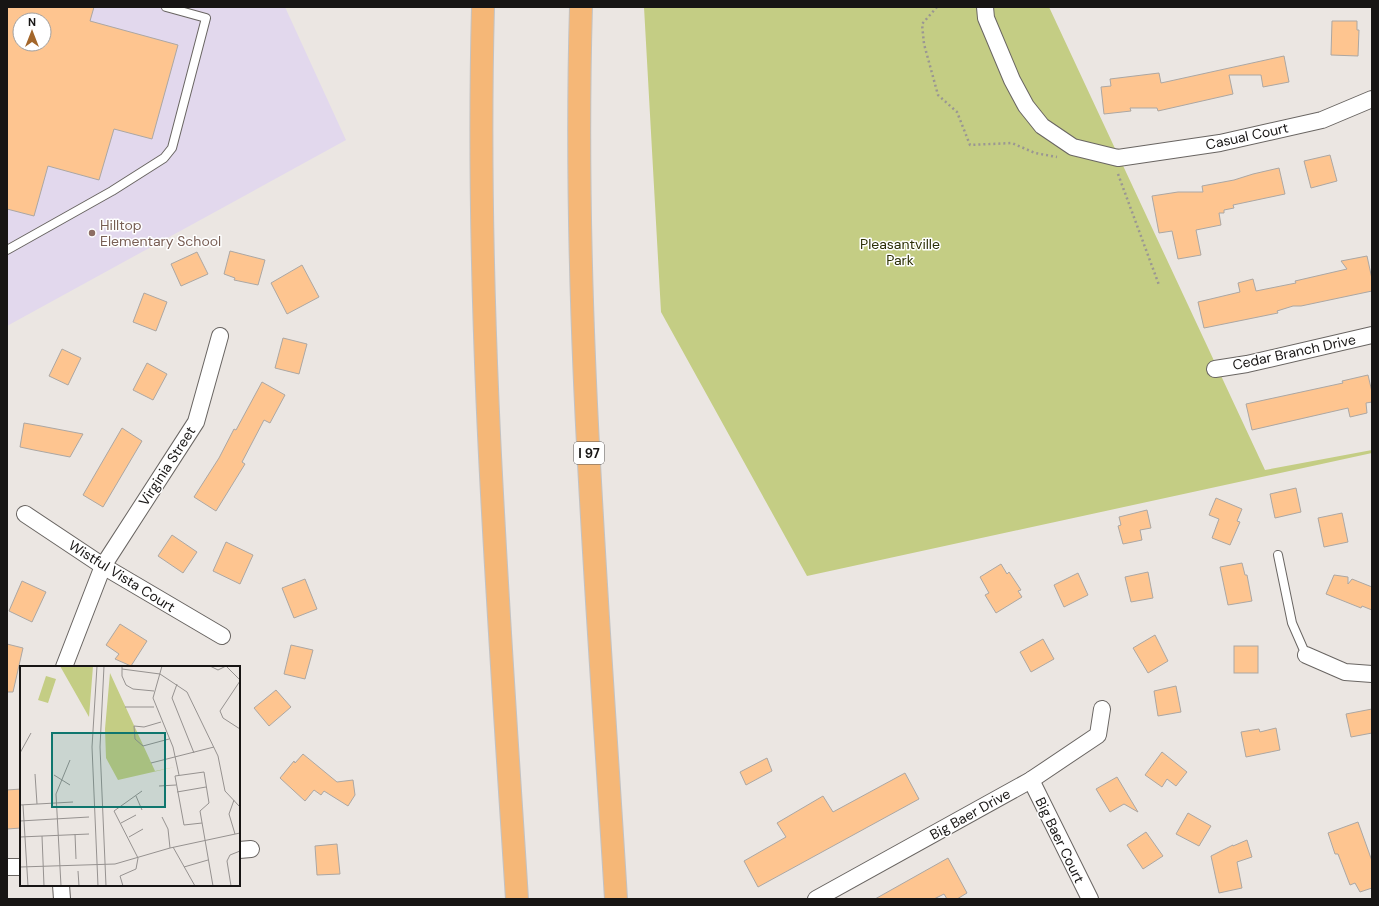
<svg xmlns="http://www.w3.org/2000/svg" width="1379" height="906" viewBox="0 0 1379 906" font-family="'DM Sans',sans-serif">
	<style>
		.education { fill: #e2d8ed; fill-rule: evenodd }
		.green { fill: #c4cd84 }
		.building { fill: #fec590; stroke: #aca7a3; fill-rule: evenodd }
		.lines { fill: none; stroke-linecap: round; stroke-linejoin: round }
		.service-casing { stroke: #696562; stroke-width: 10 }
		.minor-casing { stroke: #696562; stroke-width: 18 }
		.motorway-casing { stroke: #c3c2c2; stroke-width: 24 }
		.path { stroke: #9a9693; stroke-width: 2.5; stroke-dasharray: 2 3; stroke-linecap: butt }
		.service { stroke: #fff; stroke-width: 8 }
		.minor { stroke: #fff; stroke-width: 16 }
		.motorway { stroke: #f5b777; stroke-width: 22 }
		.education-dot { fill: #8d6e63; stroke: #fff; stroke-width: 1.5 }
		.labels { text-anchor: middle; stroke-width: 3; stroke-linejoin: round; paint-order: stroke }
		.shield { fill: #fff; stroke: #5d5b5a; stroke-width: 1 }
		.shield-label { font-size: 13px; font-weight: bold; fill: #171514 }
		.street-label { font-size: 14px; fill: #171514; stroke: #fff }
		.education-label { font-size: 14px; fill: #785e54; stroke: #fff; text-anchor: start }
		.park-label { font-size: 14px; fill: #2c2f06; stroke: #fff }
		.inset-road { fill: none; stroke: #969290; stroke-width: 1 }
		.view { fill: #0f766e; fill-opacity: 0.15; stroke: #0f766e; stroke-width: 2 }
		.inset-edge { fill: none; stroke: #171514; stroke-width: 2 }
	</style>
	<rect width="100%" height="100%" fill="#ebe6e2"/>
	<path class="education" d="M 7,7 L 285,7 L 346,140 L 7,326 ZM 20,20 L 44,20 L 44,44 L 20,44 Z"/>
	<polygon class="green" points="644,7 1049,7 1265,470 1372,450 1372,453 807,576 661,312"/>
	<g class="building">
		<path d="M 7,7 L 94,7 L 90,21 L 178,45 L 152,139 L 114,129 L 99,180 L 48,166 L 34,216 L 7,209 ZM 20,20 L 44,20 L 44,44 L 20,44 Z"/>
		<polygon points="1332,21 1357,21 1357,30 1359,30 1358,56 1331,55"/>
		<polygon points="1284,56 1289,82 1263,87 1261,75 1229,75 1233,94 1158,111 1157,108 1130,108 1131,111 1104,114 1101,87 1111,86 1110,79 1159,73 1161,83"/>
		<polygon points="1330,155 1337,181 1311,188 1304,161"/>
		<polygon points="1279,168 1285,194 1233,205 1234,208 1224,210 1224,213 1219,213 1221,225 1196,230 1201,255 1178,259 1172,231 1159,233 1152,196 1178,192 1203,192 1202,186 1234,180 1253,174"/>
		<polygon points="230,251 265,260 258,285 234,280 235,278 224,274"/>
		<polygon points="197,252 208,274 181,286 171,264"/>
		<polygon points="1367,256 1372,279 1372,291 1301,306 1293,306 1277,311 1278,313 1204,328 1198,302 1240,292 1238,283 1253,279 1256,291 1296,283 1295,281 1347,269 1341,261"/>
		<polygon points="302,265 319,297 287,314 271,283"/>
		<polygon points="144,293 167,302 156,331 133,322"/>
		<polygon points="283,338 307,344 299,374 275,368"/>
		<polygon points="62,349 81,358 68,385 49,376"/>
		<polygon points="147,363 167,374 153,400 133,390"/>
		<polygon points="1368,375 1372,392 1372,402 1366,403 1367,413 1350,417 1348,408 1252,430 1246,404 1343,383 1342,381"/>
		<polygon points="262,382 285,395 270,423 264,420 242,462 245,464 216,511 194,497 219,458 234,429 236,430"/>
		<polygon points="24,423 41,426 83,434 70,457 34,450 20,447"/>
		<polygon points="122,428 142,441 103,507 83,495"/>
		<polygon points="1296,488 1301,512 1275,518 1270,494"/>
		<polygon points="1216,498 1242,509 1237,521 1240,522 1230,545 1212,538 1219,519 1209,515"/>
		<polygon points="1147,510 1151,528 1140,530 1142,540 1123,544 1118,526 1121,525 1119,517"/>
		<polygon points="1342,513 1348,542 1324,547 1318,518"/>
		<polygon points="172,535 197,552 183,573 158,556"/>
		<polygon points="226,542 253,555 240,584 213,571"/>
		<polygon points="1242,563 1245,575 1247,575 1252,601 1228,605 1220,567"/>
		<polygon points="1001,564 1007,574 1009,572 1021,590 1018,591 1022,597 996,613 985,595 989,593 980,577"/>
		<polygon points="1148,572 1153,598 1131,602 1125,577"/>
		<polygon points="1078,573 1088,595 1064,607 1054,585"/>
		<polygon points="1334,575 1348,577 1348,584 1352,579 1372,587 1372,610 1362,606 1361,608 1326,594"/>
		<polygon points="305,579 317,609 294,618 282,588"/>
		<polygon points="22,581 46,592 32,622 9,611"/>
		<polygon points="120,624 147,641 131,666 115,659 119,654 106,645"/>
		<polygon points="1155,635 1168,661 1148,673 1133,648"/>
		<polygon points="1043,639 1054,659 1031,672 1020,652"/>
		<polygon points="7,644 23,648 13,692 7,692"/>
		<polygon points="291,645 313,650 305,679 284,674"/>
		<rect x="1234" y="646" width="24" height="27"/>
		<polygon points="1176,686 1181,712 1158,716 1154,691"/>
		<polygon points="276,690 291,707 269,726 254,708"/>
		<polygon points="1372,709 1372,733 1351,737 1346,714"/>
		<polygon points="1276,728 1280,750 1246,757 1241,732 1259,729 1260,732"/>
		<polygon points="1162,752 1187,772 1176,786 1167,779 1162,787 1145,775"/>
		<polygon points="303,754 337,782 353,780 355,795 348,806 324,791 321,795 314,790 305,801 280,778 294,761 295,763"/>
		<polygon points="767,758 772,771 746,785 740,772"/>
		<polygon points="905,773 919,799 758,887 744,861 786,837 777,823 823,796 833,812"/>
		<polygon points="1117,777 1138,812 1124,804 1110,812 1096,789"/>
		<polygon points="21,789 21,828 7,829 7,790"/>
		<polygon points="1188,813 1211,826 1199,846 1176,834"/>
		<polygon points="1358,822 1372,861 1372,888 1360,892 1355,883 1350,885 1338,854 1335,854 1328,833"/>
		<polygon points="1146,832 1163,856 1143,869 1127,845"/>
		<polygon points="1247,840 1252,857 1237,862 1242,888 1219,893 1211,856 1233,845 1233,846"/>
		<polygon points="337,844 340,874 317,875 315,846"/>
		<polygon points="948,858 967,893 957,899 947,899 944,894 934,899 875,899"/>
	</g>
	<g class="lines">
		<defs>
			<g id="service">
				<polyline points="7,250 112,191 164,158 172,148 206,18 166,7"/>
				<polyline points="1278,555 1292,623 1306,655"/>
			</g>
			<g id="minor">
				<polyline points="985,7 986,18 1012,80 1026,106 1042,126 1073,147 1118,158 1220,143 1322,120 1372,99"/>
				<polyline points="1215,369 1247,364 1372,335"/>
				<polyline points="25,514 103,566 222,636"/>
				<polyline points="1306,655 1345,672 1372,674"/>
				<polyline points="64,667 103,566 196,422 220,336"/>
				<polyline points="1031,780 1090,899"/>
				<polyline points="239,850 251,849"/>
				<polyline points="7,867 21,867"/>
				<polyline points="61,885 62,899"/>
				<polyline points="816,899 1031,780 1098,735 1102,709"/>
			</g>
			<g id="motorway">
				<path d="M 483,7 C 475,305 498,602 517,899"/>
				<path d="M 581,7 C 572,305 598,602 616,899"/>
			</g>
		</defs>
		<use href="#service" class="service-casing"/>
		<use href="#minor" class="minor-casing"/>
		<use href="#motorway" class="motorway-casing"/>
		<g class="path">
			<polyline points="937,7 922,24 924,44 938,95 957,112 970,145 1012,143 1035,153 1057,157"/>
			<polyline points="1118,174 1159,285"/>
		</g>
		<use href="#service" class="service"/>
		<use href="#minor" class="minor"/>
		<use href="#motorway" class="motorway"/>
	</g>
	<circle class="education-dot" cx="92" cy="233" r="4"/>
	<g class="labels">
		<rect class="shield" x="574" y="442" width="30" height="22" rx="3"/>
		<g class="shield-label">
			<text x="589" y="458">I 97</text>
		</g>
		<g class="street-label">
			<text transform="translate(1247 136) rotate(-12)" y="5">Casual Court</text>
			<text transform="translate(1294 352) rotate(-12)" y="5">Cedar Branch Drive</text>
			<text transform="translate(167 466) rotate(-57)" y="5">Virginia Street</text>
			<text transform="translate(122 576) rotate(32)" y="5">Wistful Vista Court</text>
			<text transform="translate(970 814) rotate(-29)" y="5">Big Baer Drive</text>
			<text transform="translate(1060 840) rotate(64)" y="5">Big Baer Court</text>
		</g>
		<g class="education-label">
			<text x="100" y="230">Hilltop<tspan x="100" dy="16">Elementary School</tspan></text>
		</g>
		<g class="park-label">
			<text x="900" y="249">Pleasantville<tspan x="900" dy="16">Park</tspan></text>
		</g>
	</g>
	<g transform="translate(20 666)">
		<rect width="220" height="220" fill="#ebe6e2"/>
		<path d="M 40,0 L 73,0 L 69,51 ZM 90,7 L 135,105 L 155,101 L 98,114 L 86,92 L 85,63 ZM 26,10 L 36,13 L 28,37 L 18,34 Z" fill="#c4cd84"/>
		<path class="inset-road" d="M 77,0 L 72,81 L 78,220M 84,0 L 80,81 L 86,220M 102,0 L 102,10 L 106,19 L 113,23 L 134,25M 142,0 L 133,32 L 153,81 L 159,109M 190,0 L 198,4 L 206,0 L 220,14M 102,3 L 140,8 L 167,26 L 198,90 L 205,125 L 220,141M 220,15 L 200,45 L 203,52 L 220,63M 157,18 L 152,32 L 174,87M 105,41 L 134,41M 141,56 L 124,61 L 114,60 L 115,73 L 123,80 L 149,73M 0,87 L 11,67M 131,97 L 194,81M 15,108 L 17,138M 34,109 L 50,119M 139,120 L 156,119M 157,126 L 186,121M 116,130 L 122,144M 214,134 L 209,148 L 215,168M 0,139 L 53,136M 3,139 L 8,220M 142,151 L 148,163 L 150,182M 0,155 L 69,151M 101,157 L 116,149M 182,157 L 164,159 L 155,110 L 184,106 L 189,137 L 180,145 L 193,220M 55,168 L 56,193M 22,170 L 24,220M 0,171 L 69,168M 109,171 L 123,163M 153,181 L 175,220M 0,201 L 95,198 L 150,182 L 220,167M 164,201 L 188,194M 58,205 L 59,220M 41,220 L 36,128 L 50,94M 103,220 L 100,210 L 116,203 L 118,192 L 94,145 L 122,125M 211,220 L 207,195 L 210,189 L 220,185"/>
		<path class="view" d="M 32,67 L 145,67 L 145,141 L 32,141 Z"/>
		<rect width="220" height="220" class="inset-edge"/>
	</g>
	<rect width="1379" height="906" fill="none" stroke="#171514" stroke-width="16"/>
	<g transform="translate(32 32)"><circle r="19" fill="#ffffff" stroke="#a2a1a1"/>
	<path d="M0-3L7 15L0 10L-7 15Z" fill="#a3662a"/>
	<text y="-6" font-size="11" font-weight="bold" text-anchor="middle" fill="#171514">N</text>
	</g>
</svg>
